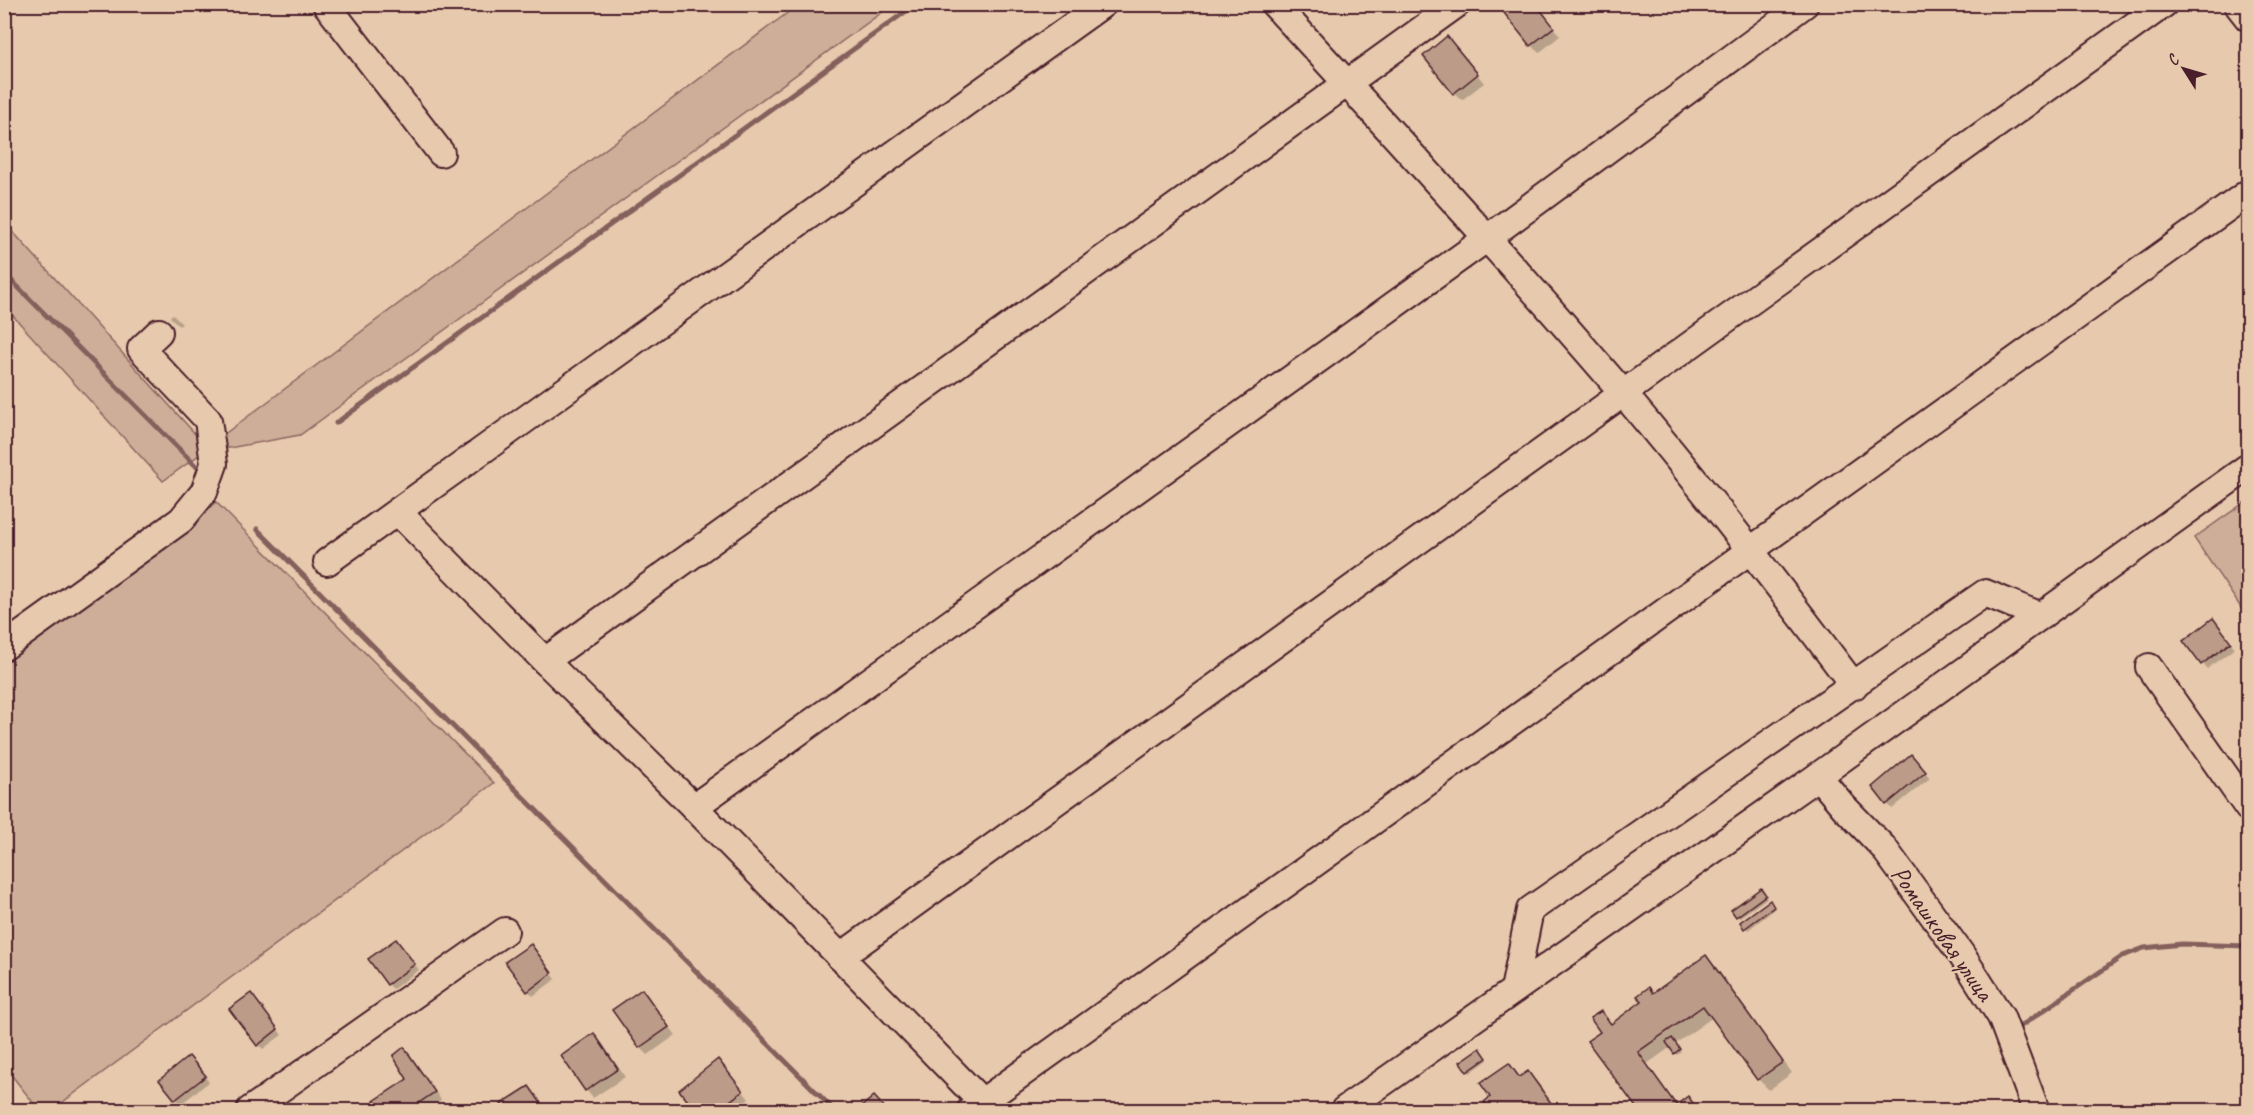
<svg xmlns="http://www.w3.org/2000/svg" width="2253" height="1115" viewBox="0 0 2253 1115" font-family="Caveat,sans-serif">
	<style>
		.green { fill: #ceae98; stroke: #8c6662; stroke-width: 1.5 }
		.shadow { fill: #0003 }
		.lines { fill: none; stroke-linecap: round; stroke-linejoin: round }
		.stream { stroke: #845f5c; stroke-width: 5 }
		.building { fill: #bc9b89; stroke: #4a1f2b; stroke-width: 1.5 }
		.minor-casing { stroke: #4a1f2b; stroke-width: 30 }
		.minor { stroke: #e7caad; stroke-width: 26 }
		.labels { text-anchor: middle; stroke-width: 4.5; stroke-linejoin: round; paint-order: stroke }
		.street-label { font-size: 26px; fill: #4a1f2b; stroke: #e7caad }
	</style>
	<rect width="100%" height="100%" fill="#e7caad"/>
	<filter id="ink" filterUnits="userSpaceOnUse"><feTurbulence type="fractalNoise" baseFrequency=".0167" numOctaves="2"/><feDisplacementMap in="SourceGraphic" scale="12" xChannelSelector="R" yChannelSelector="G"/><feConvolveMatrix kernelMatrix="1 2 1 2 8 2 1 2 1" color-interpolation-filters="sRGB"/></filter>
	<g filter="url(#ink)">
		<g class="green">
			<polygon points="798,5 892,5 300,435 202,453 163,481 5,307 4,222 207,447"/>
			<polygon points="2248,500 2248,618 2194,538"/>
			<polygon points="216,502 494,783 52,1110 39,1110 5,1067 4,659"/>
		</g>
		<g class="shadow">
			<polygon points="1357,4 1366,4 1361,9"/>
			<polygon points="1536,4 1560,36 1539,53 1531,45"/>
			<polygon points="1455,46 1484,83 1462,100 1454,93"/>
			<polygon points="172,314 182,324 179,326 170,317"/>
			<polygon points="2218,625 2235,648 2207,669 2185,641"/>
			<polygon points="1916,761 1930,778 1892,809 1887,804"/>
			<polygon points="1763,892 1767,898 1739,918 1737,916"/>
			<polygon points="1770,902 1775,909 1748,930 1746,928"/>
			<polygon points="401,945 419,970 393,989 388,984"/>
			<polygon points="531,946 556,979 533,996 528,991"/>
			<polygon points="1706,957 1716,967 1792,1073 1769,1090 1758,1079 1713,1017 1675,1044 1681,1052 1677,1055 1671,1047 1647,1064 1677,1105 1688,1098 1700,1110 1639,1110 1589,1041 1602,1032 1601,1013 1612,1024 1644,1002 1649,989 1654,994"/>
			<polygon points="642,991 676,1035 648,1055 640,1047"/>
			<polygon points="255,1000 282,1035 263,1049 258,1045"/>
			<polygon points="594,1035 602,1043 625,1077 593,1098 586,1090"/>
			<polygon points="404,1049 412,1057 441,1100 426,1110 382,1110 376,1101 409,1079"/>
			<polygon points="1482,1052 1488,1060 1470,1073 1468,1071"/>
			<polygon points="194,1063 209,1082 181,1104 161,1080"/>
			<polygon points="1509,1065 1521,1077 1528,1073 1538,1083 1557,1110 1492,1110 1486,1102 1492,1098"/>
			<polygon points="725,1069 749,1099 735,1110 697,1110 681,1090"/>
			<polygon points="533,1092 546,1110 507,1110 503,1105"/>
		</g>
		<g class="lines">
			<g class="stream">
				<polyline points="4,273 198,468"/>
				<polyline points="336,423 916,4"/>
				<polyline points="257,529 830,1106"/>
				<polyline points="2018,1028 2123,956 2144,948 2182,944 2248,946"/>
			</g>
		</g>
		<g class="building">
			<polygon points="1497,4 1536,4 1554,27 1530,46"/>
			<polygon points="1447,36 1478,74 1453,94 1423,56"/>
			<polygon points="2213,618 2231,642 2201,665 2183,641"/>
			<polygon points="1911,754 1926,772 1886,805 1872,787"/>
			<polygon points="1761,888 1766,895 1736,917 1731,910"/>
			<polygon points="1770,900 1774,907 1744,929 1740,922"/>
			<polygon points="396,939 415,964 387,985 368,959"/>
			<polygon points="531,944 552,973 527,992 505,962"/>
			<polygon points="1706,955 1783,1062 1757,1080 1703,1006 1638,1052 1676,1105 1688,1096 1698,1110 1638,1110 1587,1041 1600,1032 1590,1018 1601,1011 1611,1024 1642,1001 1637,996 1649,987 1653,993"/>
			<polygon points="642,989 669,1027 639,1048 612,1010"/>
			<polygon points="251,993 278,1029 257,1046 229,1009"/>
			<polygon points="594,1033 618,1069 585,1091 561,1056"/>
			<polygon points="1672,1038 1680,1049 1674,1054 1666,1042"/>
			<polygon points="404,1047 435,1092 408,1110 380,1110 374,1101 407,1079 393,1056"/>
			<polygon points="1480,1048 1487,1058 1467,1072 1460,1062"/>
			<polygon points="189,1056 206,1076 175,1100 159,1080"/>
			<polygon points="718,1059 743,1091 718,1110 695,1110 679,1090"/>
			<polygon points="1509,1063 1519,1077 1528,1071 1556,1110 1490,1110 1484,1102 1490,1097 1480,1083"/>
			<polygon points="529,1086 546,1110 505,1110 501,1104"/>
			<polygon points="874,1096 887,1110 863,1110 860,1108"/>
		</g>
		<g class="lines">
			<defs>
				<g id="minor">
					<polyline points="326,4 441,153"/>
					<path d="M 1274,4 C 1392,132 1510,261 1623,393 C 1703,488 1779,586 1854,686"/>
					<polyline points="2237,4 2248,18"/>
					<polyline points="398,512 545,661 694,807 982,1102"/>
					<polyline points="327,562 1103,4"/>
					<polyline points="4,647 181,520 204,492 214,464 208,420 141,349 159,332"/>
					<polyline points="545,661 1457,4"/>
					<polyline points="2149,667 2248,808"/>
					<polyline points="1818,776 1844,807 1883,847 1961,954 2001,1017 2036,1110"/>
					<polyline points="694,807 1486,239 1805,4"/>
					<polyline points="840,957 2164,4"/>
					<polyline points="1514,990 1530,910 1985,593 2041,616"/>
					<polyline points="250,1110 505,931"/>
					<polyline points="971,1110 2248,193"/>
					<polyline points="1344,1110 1818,776 2248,467"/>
				</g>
			</defs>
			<use href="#minor" class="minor-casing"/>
			<use href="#minor" class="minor"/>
		</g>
	</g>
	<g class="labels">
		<g class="street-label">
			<text transform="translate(1943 933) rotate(55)" y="9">Ромашковая улица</text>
		</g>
	</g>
	<rect width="2253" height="1115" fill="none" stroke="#e7caad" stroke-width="24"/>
	<rect x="12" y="12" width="2229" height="1091" fill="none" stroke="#4a1f2b" stroke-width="2" filter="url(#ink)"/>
	<g transform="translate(2184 69) rotate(307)" stroke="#e7caad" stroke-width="4.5" paint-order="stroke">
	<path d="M0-4.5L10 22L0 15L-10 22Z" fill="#4a1f2b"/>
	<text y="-9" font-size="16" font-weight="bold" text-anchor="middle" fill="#4a1f2b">С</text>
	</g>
</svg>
